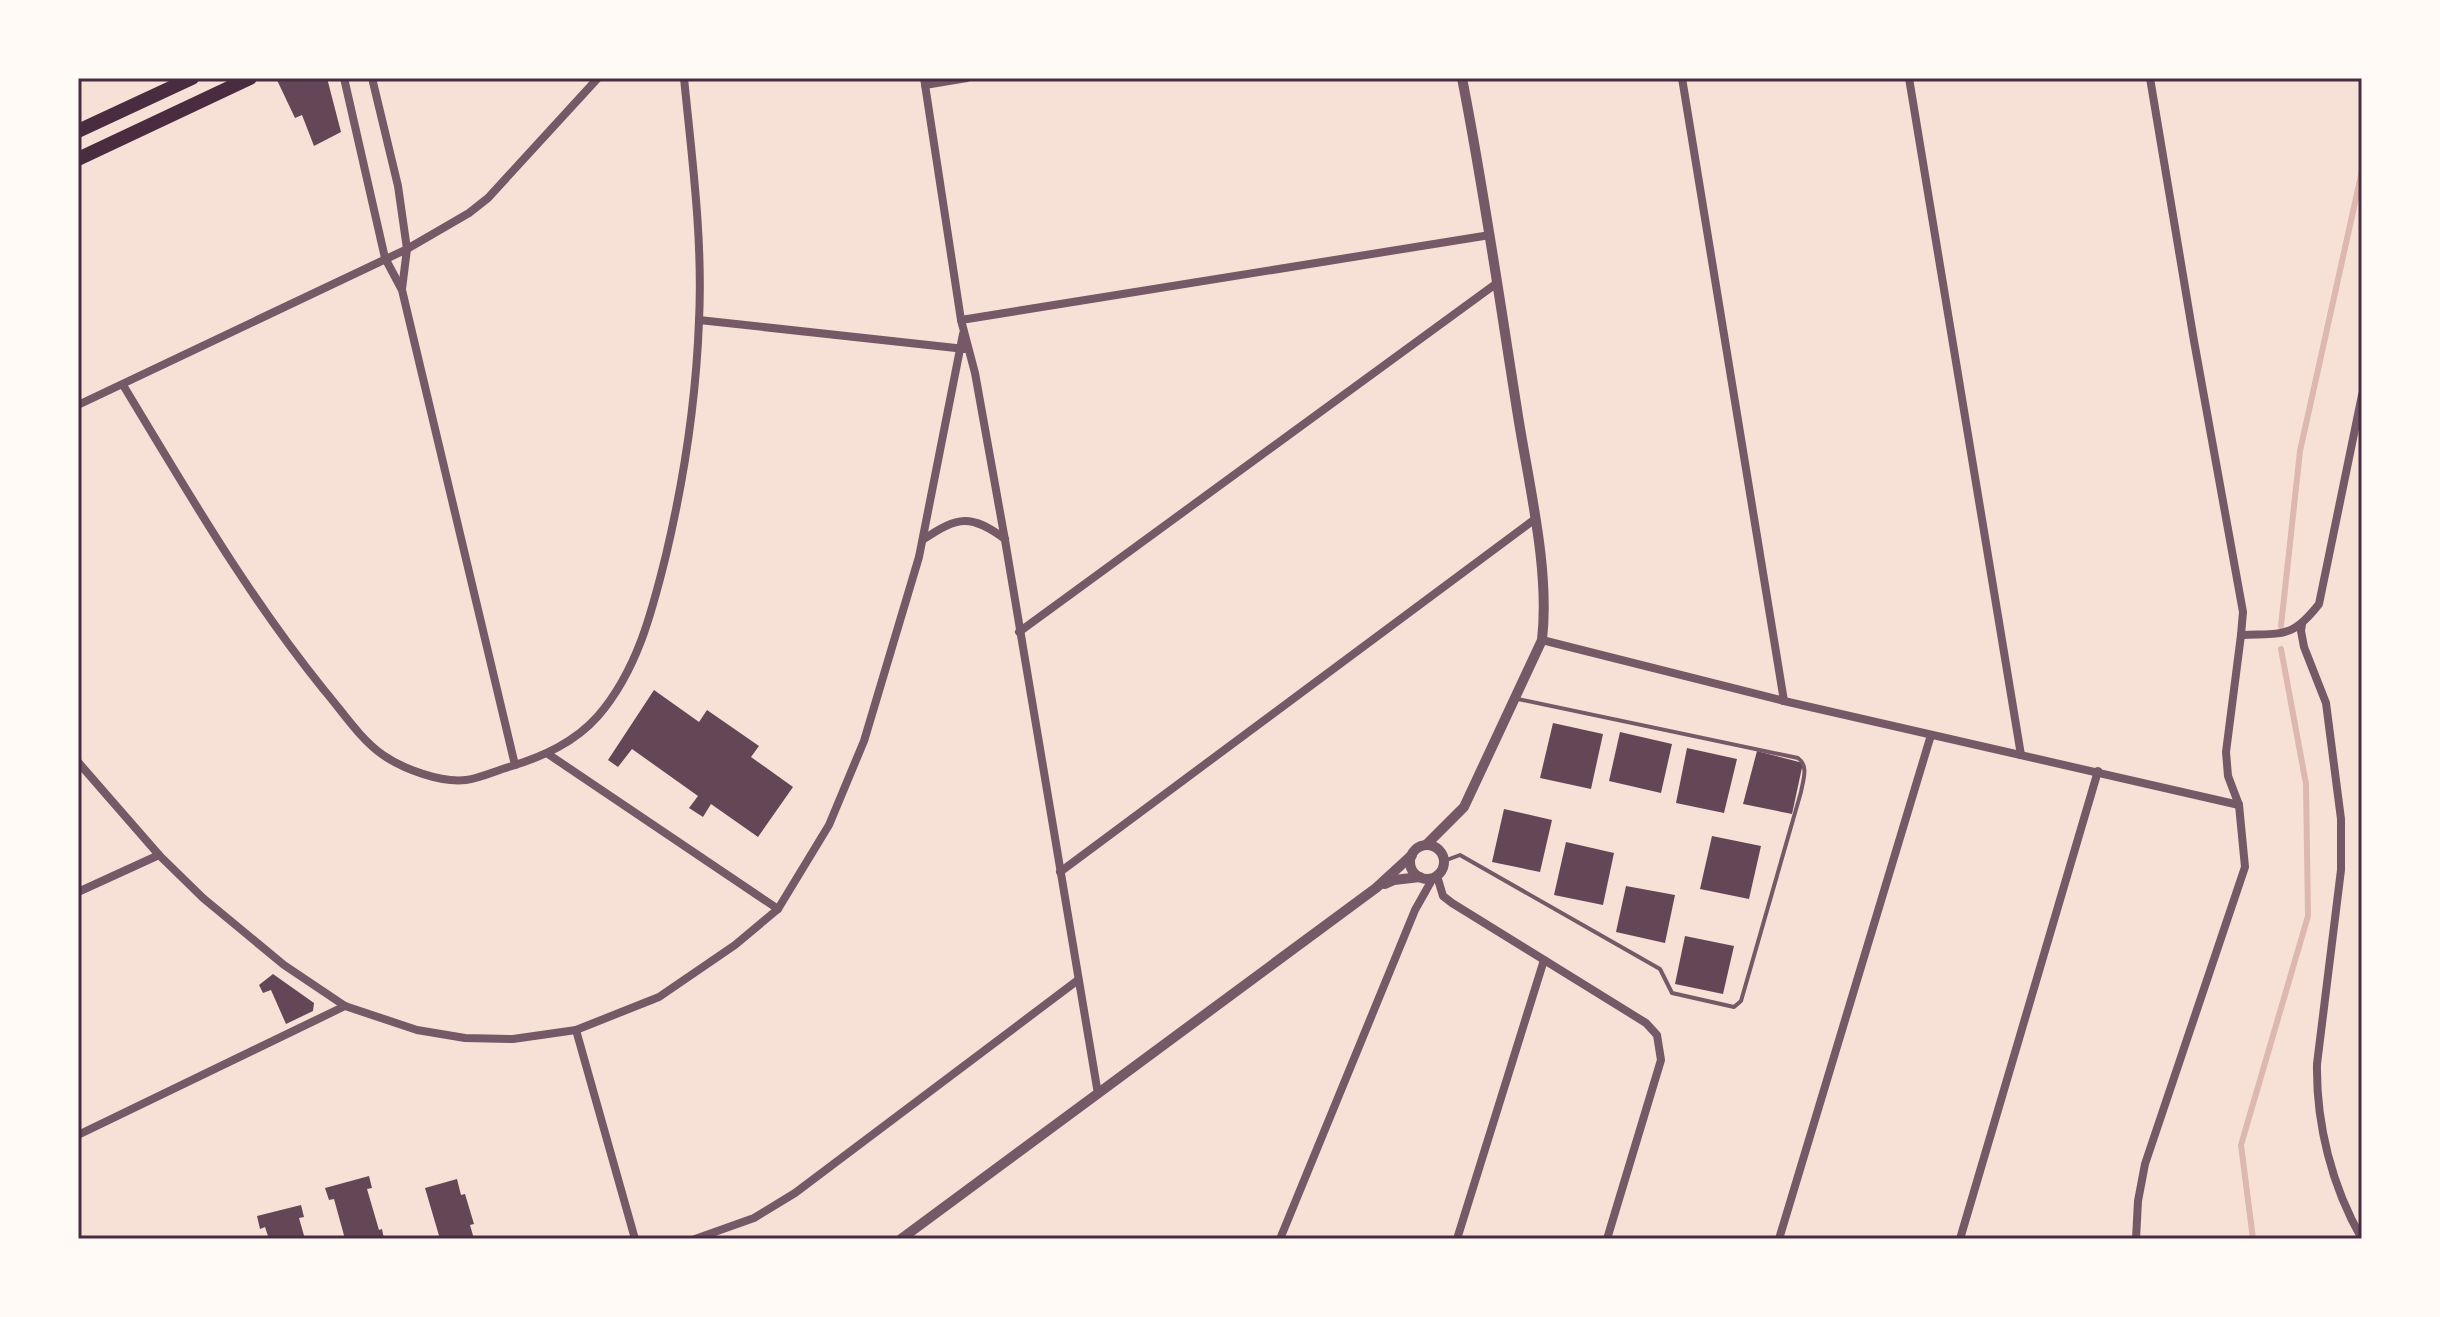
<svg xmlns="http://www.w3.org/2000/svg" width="2440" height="1317" viewBox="0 0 2440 1317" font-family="'Titillium Web',sans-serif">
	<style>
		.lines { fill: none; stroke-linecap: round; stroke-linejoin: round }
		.stream { stroke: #dcb8b0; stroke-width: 6 }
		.building { fill: #644757 }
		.service { stroke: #755966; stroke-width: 4 }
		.minor { stroke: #755966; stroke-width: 8 }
		.tertiary { stroke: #755966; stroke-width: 10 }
		.trunk { stroke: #4a2c40; stroke-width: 14 }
		.neatline { fill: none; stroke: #4a2c40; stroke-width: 3 }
	</style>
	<rect width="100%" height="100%" fill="#f7e1d7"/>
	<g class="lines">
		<g class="stream">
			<polyline points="2281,626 2300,451 2362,171"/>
			<polyline points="2253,1239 2241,1145 2308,916 2306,784 2281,649"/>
		</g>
	</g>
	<g class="building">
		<polygon points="276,78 327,78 341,132 314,146 302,115 295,118"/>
		<polygon points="654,690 699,722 707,710 759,746 751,757 793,787 758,837 711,804 703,817 689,808 698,796 632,749 618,767 608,760"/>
		<polygon points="1553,723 1603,734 1591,789 1540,778"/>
		<polygon points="1620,732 1672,744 1661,793 1609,781"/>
		<polygon points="1687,748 1737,759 1724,813 1676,803"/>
		<polygon points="1757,751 1803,763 1792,814 1743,804"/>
		<polygon points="1504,809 1552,820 1540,872 1492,862"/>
		<polygon points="1712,836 1761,846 1749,899 1700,889"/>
		<polygon points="1566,842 1614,853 1603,905 1554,895"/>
		<polygon points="1626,886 1675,895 1665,943 1616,932"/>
		<polygon points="1685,936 1734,946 1723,994 1675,984"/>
		<polygon points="273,974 314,1003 313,1011 286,1024 271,990 263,993 259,985"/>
		<polygon points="369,1176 372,1188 367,1189 379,1230 382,1229 384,1239 345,1239 334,1199 329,1200 325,1188"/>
		<polygon points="457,1179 461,1195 465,1194 474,1224 470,1225 474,1239 440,1239 425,1188"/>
		<polygon points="301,1205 304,1217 299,1218 305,1239 269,1239 265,1227 260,1229 257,1216"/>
	</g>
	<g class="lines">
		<path class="service" d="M 1444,861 L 1460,855 L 1660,969 L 1672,993 L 1734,1007 L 1741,1001 L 1801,792 C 1803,780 1809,766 1798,758 L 1518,699"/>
		<g class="minor">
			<polyline points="344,78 385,258 402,290 515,765"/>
			<polyline points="372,78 398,186 407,249 402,289"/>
			<polyline points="924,78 961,320 975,373 1005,540 1098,1094"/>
			<polyline points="1682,78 1784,701"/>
			<polyline points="1909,78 2021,755"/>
			<polyline points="2150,78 2194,341 2243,612 2241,635"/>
			<polyline points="925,85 967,78"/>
			<polyline points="699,320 965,349"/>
			<polyline points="961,320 1490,235"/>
			<path d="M 123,385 C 186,489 247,595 324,690 C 342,711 360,739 383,755 C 403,769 441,783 466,780 C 481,778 497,770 512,766 C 544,756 575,742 598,716 C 637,671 652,612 666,555 C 684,479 696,400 699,321 C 703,240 692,159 684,78"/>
			<polyline points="78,405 407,249 469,213 488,198 598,78"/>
			<path d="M 924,539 C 958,516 971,514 1005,539"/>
			<path d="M 2302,624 L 2301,631 L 2304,647 L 2326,703 L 2341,819 L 2341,870 L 2317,1064 C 2316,1124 2332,1187 2362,1239"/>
			<polyline points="1019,632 1497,283"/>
			<polyline points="1542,640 1784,701 2239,805"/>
			<polyline points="548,754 778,909"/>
			<polyline points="78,762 159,855 203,898 284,965 345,1006 417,1030 465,1038 513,1039 576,1030 659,997 735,945 778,909 829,825 864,741 919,557 963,334"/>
			<polyline points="1060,872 1535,519"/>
			<polyline points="1437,876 1443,896 1452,903 1646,1023 1657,1035 1661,1060 1607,1239"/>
			<polyline points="78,892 159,855"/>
			<polyline points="576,1030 635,1239"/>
			<polyline points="78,1135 345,1006"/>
			<polyline points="695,1239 754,1218 795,1193 1078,980"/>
			<polyline points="1280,1239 1415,910 1433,878"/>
			<polyline points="1457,1239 1544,960"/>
			<polyline points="1779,1239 1931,735"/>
			<polyline points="1960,1239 2098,771"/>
			<path d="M 2136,1239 L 2138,1201 L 2145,1164 L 2245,867 L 2239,805 L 2228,776 L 2226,752 L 2241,635 C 2282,633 2292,639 2319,604 L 2362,395"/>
		</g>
		<g class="tertiary">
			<path d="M 1426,845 L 1464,807 L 1542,640 C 1550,570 1529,486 1518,416 C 1500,303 1484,190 1462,78"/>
			<circle cx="1427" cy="862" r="17"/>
			<polyline points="1385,884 1394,880 1420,877"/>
			<polyline points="901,1239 1376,888 1412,855"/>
		</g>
		<g class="trunk">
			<polyline points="78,131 192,78"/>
			<polyline points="78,159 250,78"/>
		</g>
	</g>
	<rect width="2440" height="1317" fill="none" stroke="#fffaf5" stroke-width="160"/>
	<rect x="80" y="80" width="2280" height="1157" class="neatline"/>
</svg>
